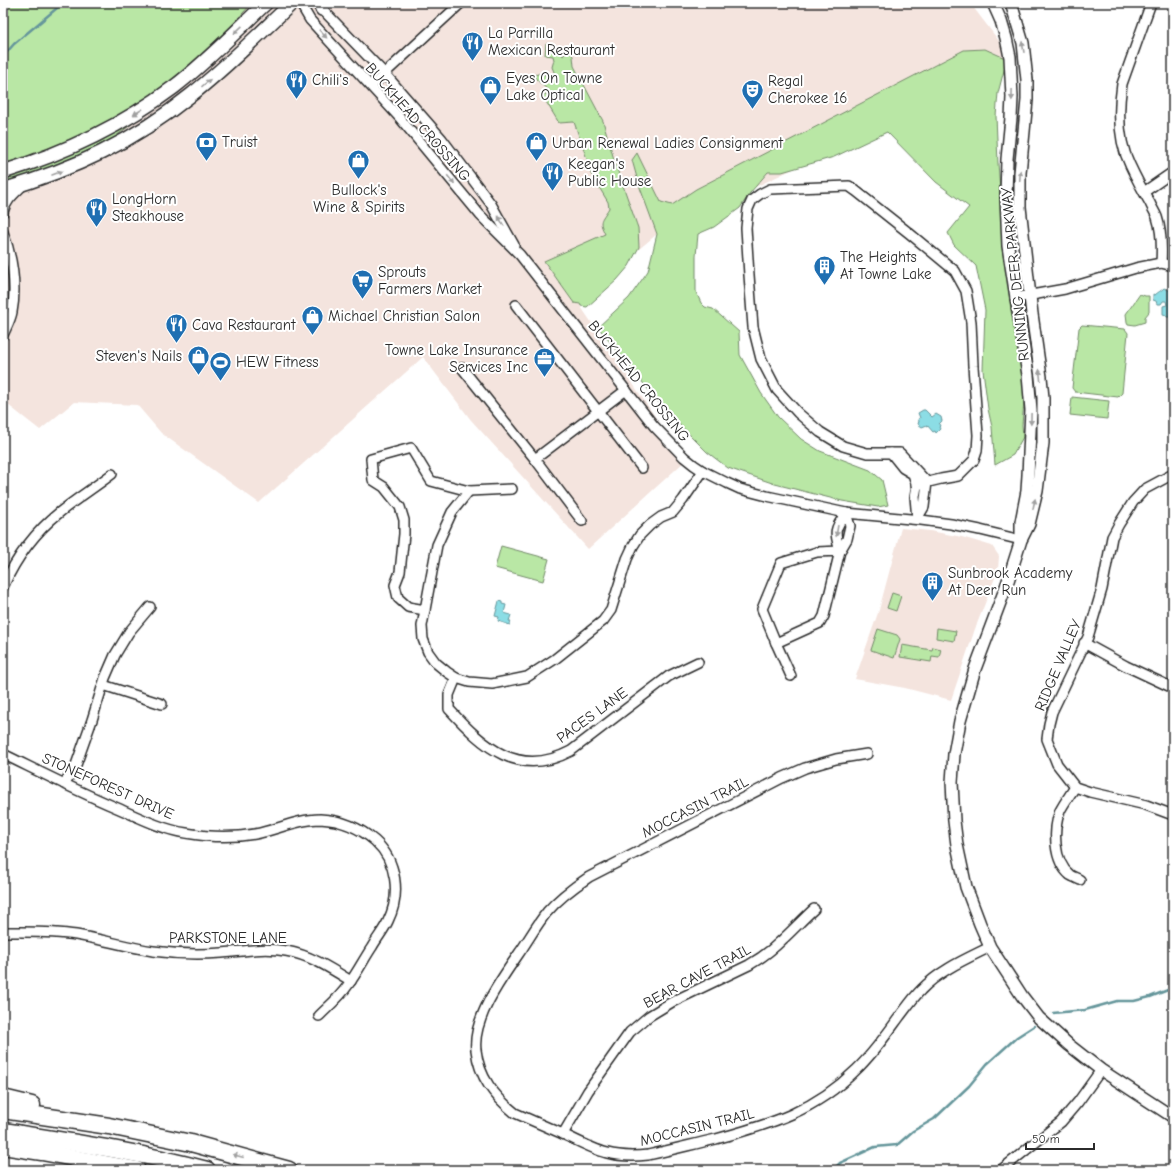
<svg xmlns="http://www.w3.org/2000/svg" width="1176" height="1173" viewBox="0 0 1176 1173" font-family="'Comic Neue',sans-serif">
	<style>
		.built { fill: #f4e4de }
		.green { fill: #b9e7a5; stroke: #728968 }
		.water { fill: #8cdde5; stroke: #65969b }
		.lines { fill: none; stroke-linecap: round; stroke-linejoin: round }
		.stream { stroke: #65969b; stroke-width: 2.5 }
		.minor-casing { stroke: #2b2b2b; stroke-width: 12 }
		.tertiary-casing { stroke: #2b2b2b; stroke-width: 14 }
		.secondary-casing { stroke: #2b2b2b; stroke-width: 16 }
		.motorway-casing { stroke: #2b2b2b; stroke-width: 19 }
		.minor { stroke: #fff; stroke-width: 9 }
		.tertiary { stroke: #fff; stroke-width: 11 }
		.secondary { stroke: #fff; stroke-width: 13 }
		.motorway { stroke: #fff; stroke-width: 16 }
		.oneway { fill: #a0a0a0 }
		.labels { text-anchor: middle; stroke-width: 4; stroke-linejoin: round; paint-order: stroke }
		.poi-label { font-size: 15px; fill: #2b2b2b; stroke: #fff; text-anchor: start }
		.street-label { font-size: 15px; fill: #2b2b2b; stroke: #fff }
	</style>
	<rect width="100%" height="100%" fill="#fff"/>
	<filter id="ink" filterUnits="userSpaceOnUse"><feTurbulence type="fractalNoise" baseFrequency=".025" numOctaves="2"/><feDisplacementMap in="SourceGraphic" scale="8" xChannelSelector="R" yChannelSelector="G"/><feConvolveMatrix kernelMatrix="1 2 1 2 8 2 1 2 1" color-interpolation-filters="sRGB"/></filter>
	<g filter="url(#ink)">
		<g class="built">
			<polygon points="252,3 970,3 1015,62 1008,66 657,234 577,301 685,461 588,549 471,420 423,357 259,503 161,433 137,405 74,402 40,430 3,401 3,192 169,95"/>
			<polygon points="901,528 930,531 962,537 992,546 999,556 998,570 975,629 951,700 905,688 855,679 879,610"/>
		</g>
		<g class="green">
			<polygon points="3,3 252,3 169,95 102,147 3,192"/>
			<path d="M 546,43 L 561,51 L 563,56 L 567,52 L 570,52 L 573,56 L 574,66 L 603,121 L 615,163 L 638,228 L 639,247 L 629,266 L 617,280 L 587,307 L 581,306 L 580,304 L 574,303 L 544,261 L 605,234 C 598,220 601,221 609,208 L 608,202 L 591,174 L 588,162 L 574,122 L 559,123 L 542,95 L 551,93 L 536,79 L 534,75 L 542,73 L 551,79 L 556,77 L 552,67 L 554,60 L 553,56 L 545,55 Z"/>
			<polygon points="985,49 1007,59 998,93 996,116 998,163 1004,242 1011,311 1017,340 1026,377 1022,425 1023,437 1013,455 995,465 992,427 988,409 983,370 985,310 976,266 954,245 948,233 969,207 936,182 887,132 834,157 782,172 768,172 750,193 740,208 714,227 698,234 696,256 696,292 701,303 705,307 713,309 739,332 740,355 761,393 778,417 801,439 820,451 870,470 882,480 888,505 878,507 842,501 775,484 728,468 707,452 664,409 598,327 629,298 648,271 657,234 639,185 632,160 637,153 661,202 672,205 696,189 964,50"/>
			<polygon points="1140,294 1145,296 1149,296 1149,312 1145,317 1145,322 1135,325 1128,324 1127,322 1126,314"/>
			<polygon points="1082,325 1125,329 1128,333 1122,393 1118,397 1075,392 1072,388 1079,328"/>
			<polygon points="1072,397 1109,401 1107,419 1070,415"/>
			<polygon points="501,546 549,559 543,581 495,568"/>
			<polygon points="892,593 901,596 896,611 887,608"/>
			<polygon points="937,628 956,631 954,641 936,638"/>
			<polygon points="878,629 897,635 900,639 894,658 871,650"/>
			<polygon points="902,645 932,650 933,647 941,649 939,657 932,656 931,662 900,657"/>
		</g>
		<g class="water">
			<path d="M 1164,288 L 1173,292 L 1173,319 L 1171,317 L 1167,317 L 1166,315 L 1163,314 L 1163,306 L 1167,305 L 1166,301 L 1163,301 L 1161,304 L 1157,304 L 1156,301 L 1153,300 L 1153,294 L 1155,295 C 1158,292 1161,291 1164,288 Z"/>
			<polygon points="923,410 925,410 932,417 936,414 941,417 942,421 939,424 940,426 939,427 940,429 936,433 935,431 933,432 927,425 922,427 918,424 919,421 918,419 920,418 918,413"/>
			<polygon points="499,601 502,602 502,604 506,605 504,613 511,615 509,621 511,621 510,625 498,621 499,617 495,616"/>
		</g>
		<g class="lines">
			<g class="stream">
				<polyline points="3,55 7,52 14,44 63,3"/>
				<polyline points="1053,1013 1085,1010 1117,1001 1134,1001 1150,997 1173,988"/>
				<polyline points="833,1170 840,1163 875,1147 897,1145 913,1131 934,1119 969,1086 987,1064 1017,1037 1034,1026"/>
			</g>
			<defs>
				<g id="minor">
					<polyline points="300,3 310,20 399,117 480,215 520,255 654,426 684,457 694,465 703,471 727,483 740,489 767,496 846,513 921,520 951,524 980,530 1021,540"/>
					<polyline points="315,3 322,9 385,74 442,139 491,204 514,245"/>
					<path d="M 1151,3 L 1122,84 C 1118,111 1118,141 1130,165 C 1136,178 1143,191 1150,203 C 1152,208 1155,212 1157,217 C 1162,232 1162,247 1161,263"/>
					<polyline points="371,86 461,3"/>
					<polyline points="1144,192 1173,172"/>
					<path d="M 3,212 C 6,200 14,194 22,186"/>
					<path d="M 3,232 C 12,256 17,286 12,312 C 11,319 6,328 3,335"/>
					<polyline points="1015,298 1065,289 1136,268 1161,263 1173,266"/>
					<polyline points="516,305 642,468"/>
					<polyline points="462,368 535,459"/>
					<polyline points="891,453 903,468 913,474 917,486 915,497 917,519"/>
					<polyline points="1173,474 1145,489 1133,502 1119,524 1112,537 1102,589 1088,637 1052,712 1049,724 1047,739 1057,764 1075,787 1090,792 1146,805 1173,815"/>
					<polyline points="916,485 941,479 958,476 974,460 977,451 978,435 973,366 971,322 966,291 955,271 909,233 856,191 849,186 770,189 760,194 752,200 748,209 746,228 749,275 753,327 761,359 777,390 798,413 820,432 843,446 867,453 900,453 927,482 924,507 917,519"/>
					<polyline points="469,491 452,512 437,545 422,626 423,639 428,652 436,663 447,672 456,678 469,682 492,684 527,677 555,659 603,621 611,610 627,559 633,546 640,535 650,525 661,517 673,512 683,500 703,471"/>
					<polyline points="582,521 535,459 626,390"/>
					<polyline points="840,551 817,552 781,563 762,609 776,643 820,623 824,616 840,551 847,539 850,526 846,513"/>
					<path d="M 840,551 C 834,532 834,529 846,513"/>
					<path d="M 3,587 C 16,558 35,532 60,512 C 76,499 95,487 112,474"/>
					<polyline points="425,610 408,607 398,598 395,585 400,572 404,534 404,520 400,507 384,487 373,480 371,459 411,448 431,481 469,491 512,489"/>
					<polyline points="776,643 791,676"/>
					<polyline points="1084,643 1126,666 1173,688"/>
					<path d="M 456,678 L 449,695 L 449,709 C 484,747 518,779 571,751 L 669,676 L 698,662"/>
					<polyline points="103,685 162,704"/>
					<path d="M 3,754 C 40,772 77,791 115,807 C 138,817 161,829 186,833 C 208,837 232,838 255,834 C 276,830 298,819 320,819 C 340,820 359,827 375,841 C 397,861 401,895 388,921 C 384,930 377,938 372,947 C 364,959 357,973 348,985 C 340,997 329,1006 319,1016"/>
					<path d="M 867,754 L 836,759 L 805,768 L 782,778 L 589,877 C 574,887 559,898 547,912 C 538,923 530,937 522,949 C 504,975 472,1018 476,1050 C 479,1077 494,1096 515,1113 C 531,1120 547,1127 563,1134 C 596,1150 610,1159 648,1155 C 671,1150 694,1144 716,1139 C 771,1124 815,1111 856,1070 C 873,1054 886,1035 900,1016 C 907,1007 913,998 921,990 C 940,970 966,959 990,947"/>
					<polyline points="64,784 76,765 92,720 105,678 115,655 129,632 150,607"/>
					<path d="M 1075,787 C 1070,795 1064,803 1060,811 C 1053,829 1053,861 1070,875 C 1073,877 1077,878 1080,880"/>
					<path d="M 3,932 C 27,932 52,931 76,935 C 101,939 127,947 153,951 C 175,954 199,955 222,953 C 243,951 265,947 286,951 C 310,955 330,968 351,981"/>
					<path d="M 563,1134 L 588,1091 L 630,1032 L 649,1016 L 672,1002 L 749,965 C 761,958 772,950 782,940 C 793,930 803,919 814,909"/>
					<polyline points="1001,1170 1061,1122 1078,1102 1101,1070"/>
				</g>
				<g id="tertiary">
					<polyline points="993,3 1001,21 1006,38 1010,57 1012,97 1011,118 1007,159 1006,197 1008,246 1028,375 1031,410 1028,475 1027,491 1021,522 1021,538"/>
					<polyline points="1011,3 1023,43 1027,80 1027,100 1020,173 1020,207 1032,314 1041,377 1043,398 1043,443 1037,491 1029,524 1021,540 1007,584 975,669 960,721 954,754 952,782 954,821 957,845 966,887 980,924 990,947 1022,996 1039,1018 1069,1045 1101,1070 1173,1117"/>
				</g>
				<g id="secondary">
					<polyline points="321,3 322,9"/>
					<path d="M 3,172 C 65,153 122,126 174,87 C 207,62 236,31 266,3"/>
					<path d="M 3,190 C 74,169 133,142 191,95 C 227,67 259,34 292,3"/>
				</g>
				<g id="motorway">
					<polyline points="3,1098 32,1105"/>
					<polyline points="3,1110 109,1126 191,1143 289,1170"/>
					<path d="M 3,1131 C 72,1142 140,1152 207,1170"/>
					<polyline points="3,1146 42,1152 137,1170"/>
				</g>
			</defs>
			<use href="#minor" class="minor-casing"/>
			<use href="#tertiary" class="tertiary-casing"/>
			<use href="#secondary" class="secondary-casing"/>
			<use href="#motorway" class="motorway-casing"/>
			<use href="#minor" class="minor"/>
			<use href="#tertiary" class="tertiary"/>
			<use href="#secondary" class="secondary"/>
			<use href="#motorway" class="motorway"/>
		</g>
		<defs><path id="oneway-solid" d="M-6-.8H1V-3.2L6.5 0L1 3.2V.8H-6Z"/></defs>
		<g class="oneway">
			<use href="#oneway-solid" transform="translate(238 30) rotate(137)"/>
			<use href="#oneway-solid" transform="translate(323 34) rotate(47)"/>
			<use href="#oneway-solid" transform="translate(1023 47) rotate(-100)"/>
			<use href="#oneway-solid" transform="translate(206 83) rotate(-40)"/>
			<use href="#oneway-solid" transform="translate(1012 95) rotate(91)"/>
			<use href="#oneway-solid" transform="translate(138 112) rotate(148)"/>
			<use href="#oneway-solid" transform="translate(57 173) rotate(-21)"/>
			<use href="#oneway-solid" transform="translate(1020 176) rotate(-87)"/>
			<use href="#oneway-solid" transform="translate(451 180) rotate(51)"/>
			<use href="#oneway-solid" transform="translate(501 221) rotate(-120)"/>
			<use href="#oneway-solid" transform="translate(1040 375) rotate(-96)"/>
			<use href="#oneway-solid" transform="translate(1031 419) rotate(91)"/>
			<use href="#oneway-solid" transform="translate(1034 504) rotate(-78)"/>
			<use href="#oneway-solid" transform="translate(837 531) rotate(99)"/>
			<use href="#oneway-solid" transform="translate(238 1156) rotate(-165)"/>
		</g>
	</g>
	<defs>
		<symbol id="restaurant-pin" viewBox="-11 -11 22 30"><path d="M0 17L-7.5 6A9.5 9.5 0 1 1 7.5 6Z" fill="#1f6fb2" stroke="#fff"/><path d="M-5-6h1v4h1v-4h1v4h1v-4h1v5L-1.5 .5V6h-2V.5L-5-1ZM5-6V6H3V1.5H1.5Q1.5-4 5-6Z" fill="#fff"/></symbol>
		<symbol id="shop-pin" viewBox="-11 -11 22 30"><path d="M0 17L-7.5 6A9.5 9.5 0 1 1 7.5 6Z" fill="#1f6fb2" stroke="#fff"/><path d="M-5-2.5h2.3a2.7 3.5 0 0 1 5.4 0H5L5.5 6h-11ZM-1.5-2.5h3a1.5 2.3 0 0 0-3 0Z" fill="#fff"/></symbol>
		<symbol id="theatre-pin" viewBox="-11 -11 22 30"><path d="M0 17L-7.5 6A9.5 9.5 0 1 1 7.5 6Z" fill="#1f6fb2" stroke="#fff"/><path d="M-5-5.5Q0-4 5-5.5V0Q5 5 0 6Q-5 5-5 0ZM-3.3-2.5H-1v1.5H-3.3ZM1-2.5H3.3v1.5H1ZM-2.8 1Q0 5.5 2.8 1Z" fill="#fff"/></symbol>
		<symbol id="bank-pin" viewBox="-11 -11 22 30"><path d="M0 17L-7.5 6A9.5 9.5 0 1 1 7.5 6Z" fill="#1f6fb2" stroke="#fff"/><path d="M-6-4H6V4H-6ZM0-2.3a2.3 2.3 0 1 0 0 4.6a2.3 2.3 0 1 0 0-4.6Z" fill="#fff"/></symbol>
		<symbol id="building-pin" viewBox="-11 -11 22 30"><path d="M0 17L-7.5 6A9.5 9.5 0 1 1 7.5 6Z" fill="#1f6fb2" stroke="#fff"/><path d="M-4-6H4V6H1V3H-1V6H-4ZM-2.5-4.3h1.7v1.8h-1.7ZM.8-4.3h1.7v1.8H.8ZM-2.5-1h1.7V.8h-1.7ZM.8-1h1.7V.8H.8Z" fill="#fff"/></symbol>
		<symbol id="supermarket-pin" viewBox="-11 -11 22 30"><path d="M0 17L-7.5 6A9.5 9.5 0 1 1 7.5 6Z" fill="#1f6fb2" stroke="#fff"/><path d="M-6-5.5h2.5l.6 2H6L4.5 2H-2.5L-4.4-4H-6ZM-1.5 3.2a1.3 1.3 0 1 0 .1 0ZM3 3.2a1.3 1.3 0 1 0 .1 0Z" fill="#fff"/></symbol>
		<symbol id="office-pin" viewBox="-11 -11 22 30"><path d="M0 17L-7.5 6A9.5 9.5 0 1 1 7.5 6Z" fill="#1f6fb2" stroke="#fff"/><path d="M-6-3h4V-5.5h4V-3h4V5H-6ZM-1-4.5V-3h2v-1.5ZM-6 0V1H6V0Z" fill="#fff"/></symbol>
		<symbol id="stadium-pin" viewBox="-11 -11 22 30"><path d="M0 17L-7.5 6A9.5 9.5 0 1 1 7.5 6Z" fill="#1f6fb2" stroke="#fff"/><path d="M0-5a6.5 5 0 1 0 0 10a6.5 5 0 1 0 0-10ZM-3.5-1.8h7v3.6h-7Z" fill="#fff"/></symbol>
	</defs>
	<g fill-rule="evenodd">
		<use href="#restaurant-pin" x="460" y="30" width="25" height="34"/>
		<use href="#restaurant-pin" x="284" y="68" width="25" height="34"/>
		<use href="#shop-pin" x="478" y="74" width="25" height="34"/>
		<use href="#theatre-pin" x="740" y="78" width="25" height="34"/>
		<use href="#bank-pin" x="194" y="130" width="25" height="34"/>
		<use href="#shop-pin" x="524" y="130" width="25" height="34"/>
		<use href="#shop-pin" x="346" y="148" width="25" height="34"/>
		<use href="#restaurant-pin" x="540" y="160" width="25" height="34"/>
		<use href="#restaurant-pin" x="84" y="196" width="25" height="34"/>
		<use href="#building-pin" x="812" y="254" width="25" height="34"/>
		<use href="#supermarket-pin" x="350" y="268" width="25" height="34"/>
		<use href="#shop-pin" x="300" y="304" width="25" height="34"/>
		<use href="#restaurant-pin" x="164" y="312" width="25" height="34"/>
		<use href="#shop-pin" x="186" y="344" width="25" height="34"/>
		<use href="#office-pin" x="532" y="346" width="25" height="34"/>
		<use href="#stadium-pin" x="208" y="350" width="25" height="34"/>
		<use href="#building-pin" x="920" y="570" width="25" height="34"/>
	</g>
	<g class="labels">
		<g class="poi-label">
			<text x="488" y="38">La Parrilla<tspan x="488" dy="17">Mexican Restaurant</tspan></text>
			<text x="506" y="83">Eyes On Towne<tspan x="506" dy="17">Lake Optical</tspan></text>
			<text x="312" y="85">Chili's</text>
			<text x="768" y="86">Regal<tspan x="768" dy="17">Cherokee 16</tspan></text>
			<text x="222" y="147">Truist</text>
			<text x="552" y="148">Urban Renewal Ladies Consignment</text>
			<text x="568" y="169">Keegan's<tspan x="568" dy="17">Public House</tspan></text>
			<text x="359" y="195" text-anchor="middle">Bullock's<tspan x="359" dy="17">Wine &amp; Spirits</tspan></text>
			<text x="112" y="204">LongHorn<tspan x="112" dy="17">Steakhouse</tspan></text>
			<text x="840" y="262">The Heights<tspan x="840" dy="17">At Towne Lake</tspan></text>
			<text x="378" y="277">Sprouts<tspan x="378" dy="17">Farmers Market</tspan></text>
			<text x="328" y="321">Michael Christian Salon</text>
			<text x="192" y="330">Cava Restaurant</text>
			<text x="528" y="355" text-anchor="end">Towne Lake Insurance<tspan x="528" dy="17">Services Inc</tspan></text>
			<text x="182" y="361" text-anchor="end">Steven's Nails</text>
			<text x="236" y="367">HEW Fitness</text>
			<text x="948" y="578">Sunbrook Academy<tspan x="948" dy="17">At Deer Run</tspan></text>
		</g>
		<g class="street-label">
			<text transform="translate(418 122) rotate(49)" y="5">BUCKHEAD CROSSING</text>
			<text transform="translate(1015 274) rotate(-96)" y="5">RUNNING DEER PARKWAY</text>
			<text transform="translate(639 381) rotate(51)" y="5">BUCKHEAD CROSSING</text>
			<text transform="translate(1058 665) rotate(-67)" y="5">RIDGE VALLEY</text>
			<text transform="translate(592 715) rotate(-36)" y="5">PACES LANE</text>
			<text transform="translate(108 786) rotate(24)" y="5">STONEFOREST DRIVE</text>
			<text transform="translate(695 807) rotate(-27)" y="5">MOCCASIN TRAIL</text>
			<text x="228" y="943">PARKSTONE LANE</text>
			<text transform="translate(697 976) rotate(-28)" y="5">BEAR CAVE TRAIL</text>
			<text transform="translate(697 1127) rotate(-14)" y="5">MOCCASIN TRAIL</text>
		</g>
	</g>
	<rect width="1176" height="1173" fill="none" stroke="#fff" stroke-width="16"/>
	<rect x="8" y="8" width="1160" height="1157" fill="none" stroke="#2b2b2b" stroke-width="1.5" filter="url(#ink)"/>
	<path d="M1026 1143v6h68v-6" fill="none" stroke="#2b2b2b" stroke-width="2"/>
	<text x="1032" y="1143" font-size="12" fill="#2b2b2b" stroke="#ffffff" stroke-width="3" paint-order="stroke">50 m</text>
</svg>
